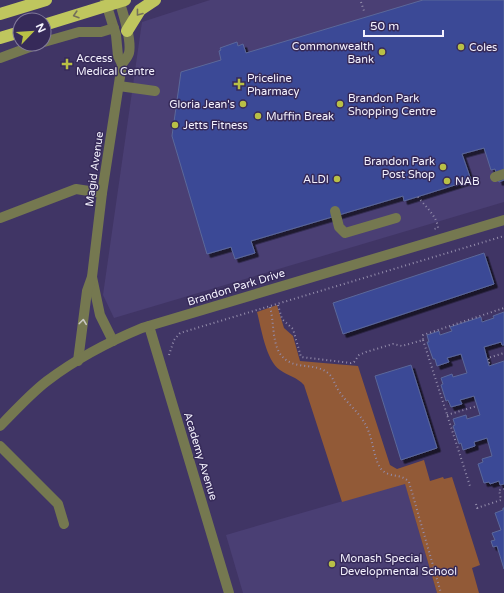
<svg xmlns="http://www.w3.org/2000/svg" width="504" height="593" viewBox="0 0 504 593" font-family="'Varela Round',sans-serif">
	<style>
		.built { fill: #4a3f74 }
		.green { fill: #925a37 }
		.building { fill: #3a4896; stroke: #5b689a; filter: url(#shadow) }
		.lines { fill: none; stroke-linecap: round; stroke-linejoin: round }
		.path { stroke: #948dac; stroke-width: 2; stroke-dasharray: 1 3; stroke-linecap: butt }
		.minor { stroke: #757850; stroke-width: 10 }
		.highway { stroke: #bfc65e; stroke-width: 12 }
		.oneway { stroke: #74705b }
		.oneway2 { stroke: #c8c7c1 }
		.poi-dot { fill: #b9c046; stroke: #362a59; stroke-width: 1.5 }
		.labels { text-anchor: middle; stroke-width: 3; stroke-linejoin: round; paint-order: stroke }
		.poi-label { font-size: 11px; fill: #f4f2fe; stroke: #362a59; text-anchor: start }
		.street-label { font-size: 11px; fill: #f4f2fe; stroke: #362a59 }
	</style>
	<defs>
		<filter id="shadow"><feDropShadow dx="3.5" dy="3.5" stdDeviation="0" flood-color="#0009"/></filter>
	</defs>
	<rect width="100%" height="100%" fill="#403565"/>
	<g class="built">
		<polygon points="210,0 504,0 504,202 114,318 103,295 142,22"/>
		<polygon points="405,483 437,593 243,593 226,535"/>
	</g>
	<path class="green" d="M 277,305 L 284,328 L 293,336 L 300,361 L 358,366 L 390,465 L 397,469 L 424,460 L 430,481 L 443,477 L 444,479 L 452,477 L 480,565 L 472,568 L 479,593 L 437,593 L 405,484 L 342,502 L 304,385 C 297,377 288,376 280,370 C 266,361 261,327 257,312 Z"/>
	<g class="building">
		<polygon points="423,0 504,0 504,180 499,182 495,169 491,170 484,148 462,154 471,180 404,201 403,196 251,241 255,253 235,259 231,247 207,254 172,136 181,72 221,60 219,51 221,50 220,48 237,42 238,46 243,44 246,53"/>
		<polygon points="484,253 494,284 343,334 333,303"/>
		<polygon points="504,312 504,345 502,345 501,342 484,347 489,366 504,361 504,484 500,485 499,481 490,484 489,482 484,483 478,464 483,462 482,459 492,456 487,438 474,442 475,446 463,450 461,443 459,444 453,426 455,425 453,419 466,415 467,419 480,415 474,396 460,400 462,404 451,407 448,400 446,401 441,385 443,384 441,378 452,374 453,377 467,373 461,354 447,358 449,362 437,366 435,359 433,359 427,342 429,342 427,335 439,331 440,335 452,331 450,327 481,317 482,322 494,318 493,316"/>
		<polygon points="411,365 437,448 401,460 375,376"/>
		<polygon points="503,508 504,508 504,569 497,546 493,547 491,541 495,540 492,533 501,530 495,513 503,510"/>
	</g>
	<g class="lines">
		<g class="path">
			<polyline points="361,2 364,11"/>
			<path d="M 418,197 C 425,206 437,216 438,228 L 434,229"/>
			<polyline points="278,305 282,319 293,329 301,357 351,363 354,362 359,355 366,352 393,344 402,346 423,340 423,335 504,308"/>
			<path d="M 270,307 C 274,321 272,339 279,352 C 291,373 316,360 330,375 C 334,379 335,386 339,391 C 347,404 362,414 368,430 C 373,441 374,461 382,470 C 390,478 401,473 409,482 L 441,593"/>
			<polyline points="423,340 470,486"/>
			<polyline points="169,355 174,340 180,333 504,236"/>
			<polyline points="489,363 490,362 488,358 504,353"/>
			<polyline points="447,415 477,406"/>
			<polyline points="476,504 478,511"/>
			<polyline points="477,508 501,500 499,490 504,489"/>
		</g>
		<g class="minor">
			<polyline points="105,0 116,35 118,56 122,64"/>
			<polyline points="44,42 79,32 101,32 114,28"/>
			<polyline points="0,58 38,44"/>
			<polyline points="119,86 155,91"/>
			<polyline points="495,177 504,174"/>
			<polyline points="335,211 339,227 345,233 396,218"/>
			<polyline points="0,218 76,189 102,193"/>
			<polyline points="92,277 100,315 113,341"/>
			<polyline points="149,326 229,593"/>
			<path d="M 78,361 L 87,291 L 92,277 L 102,193 L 122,64 C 124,61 128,57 129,53 C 132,40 123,13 119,0"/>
			<path d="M 0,426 C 15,411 30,394 47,381 C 76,359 108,342 142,328 L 504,220"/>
			<polyline points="0,446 58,504 64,524"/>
		</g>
		<g class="highway">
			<polyline points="0,14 46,0"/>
			<polyline points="44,25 125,0"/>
			<polyline points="127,31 140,10 155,0"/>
			<polyline points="0,38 20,32"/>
		</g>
	</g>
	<defs><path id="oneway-chevron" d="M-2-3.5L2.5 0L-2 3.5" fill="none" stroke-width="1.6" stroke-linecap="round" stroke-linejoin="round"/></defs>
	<g class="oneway">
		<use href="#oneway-chevron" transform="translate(139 13) rotate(128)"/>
		<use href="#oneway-chevron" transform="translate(76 15) rotate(163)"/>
	</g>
	<use class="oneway2" href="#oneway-chevron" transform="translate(83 322) rotate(-83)"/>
	<g class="poi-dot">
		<circle cx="461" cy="47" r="4"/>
		<circle cx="382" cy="52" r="4"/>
		<path d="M65 58h4v4h4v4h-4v4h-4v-4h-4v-4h4z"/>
		<path d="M237 78h4v4h4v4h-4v4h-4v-4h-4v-4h4z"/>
		<circle cx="243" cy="104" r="4"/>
		<circle cx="340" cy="104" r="4"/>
		<circle cx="258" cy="116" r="4"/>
		<circle cx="175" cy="125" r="4"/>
		<circle cx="443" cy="167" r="4"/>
		<circle cx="337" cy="179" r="4"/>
		<circle cx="447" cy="181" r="4"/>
		<circle cx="332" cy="564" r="4"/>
	</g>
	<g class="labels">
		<g class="poi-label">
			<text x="374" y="50" text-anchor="end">Commonwealth<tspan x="374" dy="13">Bank</tspan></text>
			<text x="469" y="51">Coles</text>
			<text x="76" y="62">Access<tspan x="76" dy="13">Medical Centre</tspan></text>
			<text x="247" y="82">Priceline<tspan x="247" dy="13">Pharmacy</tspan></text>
			<text x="348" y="102">Brandon Park<tspan x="348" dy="13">Shopping Centre</tspan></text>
			<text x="235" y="108" text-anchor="end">Gloria Jean's</text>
			<text x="266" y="120">Muffin Break</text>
			<text x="183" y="129">Jetts Fitness</text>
			<text x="435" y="165" text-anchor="end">Brandon Park<tspan x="435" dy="13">Post Shop</tspan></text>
			<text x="329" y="183" text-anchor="end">ALDI</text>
			<text x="455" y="185">NAB</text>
			<text x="340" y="562">Monash Special<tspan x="340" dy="13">Developmental School</tspan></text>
		</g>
		<g class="street-label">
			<text transform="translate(94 169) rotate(-82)" y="4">Magid Avenue</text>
			<text transform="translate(236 287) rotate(-17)" y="4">Brandon Park Drive</text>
			<text transform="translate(201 456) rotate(73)" y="4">Academy Avenue</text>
		</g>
	</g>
	<g transform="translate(32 32) rotate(65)"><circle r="19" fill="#362a59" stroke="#827a9b"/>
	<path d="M0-3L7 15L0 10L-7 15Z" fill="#b9c046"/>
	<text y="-6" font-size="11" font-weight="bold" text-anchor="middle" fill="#f4f2fe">N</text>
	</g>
	<path d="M364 30v6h79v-6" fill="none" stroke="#f4f2fe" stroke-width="2"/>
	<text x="370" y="30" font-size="12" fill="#f4f2fe" stroke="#362a59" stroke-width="3" paint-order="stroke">50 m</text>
</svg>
